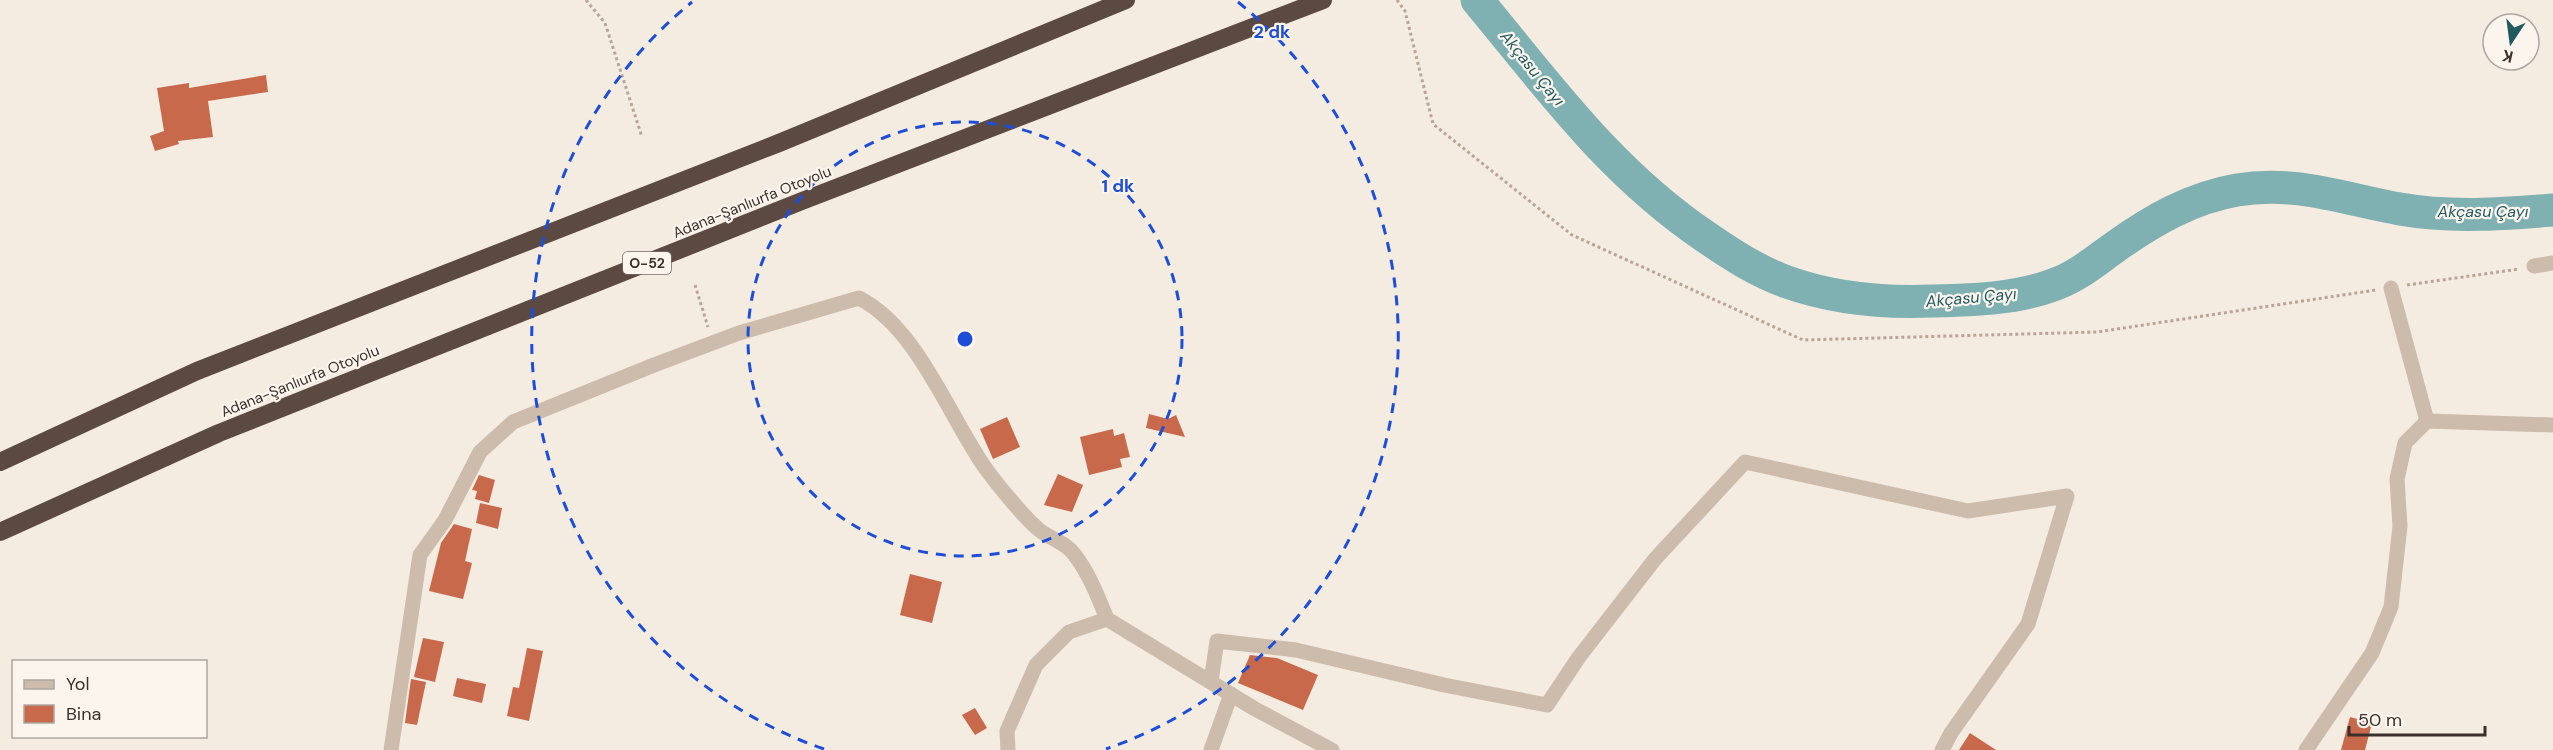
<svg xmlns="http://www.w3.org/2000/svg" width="2553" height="750" viewBox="0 0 2553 750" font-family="'DM Sans',sans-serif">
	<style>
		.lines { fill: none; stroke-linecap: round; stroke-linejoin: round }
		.river { stroke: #7fb0b2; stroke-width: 33 }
		.building { fill: #c8694b }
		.path { stroke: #b9a596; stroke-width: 3; stroke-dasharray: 3 3; stroke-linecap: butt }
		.minor { stroke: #cdbbac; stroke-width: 15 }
		.highway { stroke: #5c4a42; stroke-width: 18 }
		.ring { fill: none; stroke: #1d4ed8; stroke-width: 3; stroke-dasharray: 10 8 }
		.labels { text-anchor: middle; stroke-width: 4.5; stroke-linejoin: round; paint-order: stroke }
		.shield { fill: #fbf5ee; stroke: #756b66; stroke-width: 1.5 }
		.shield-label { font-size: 14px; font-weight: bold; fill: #3b302b }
		.street-label { font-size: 15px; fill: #3b302b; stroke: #fbf5ee }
		.water-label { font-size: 16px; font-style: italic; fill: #1f5a5e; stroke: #fbf5ee }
		.centre { fill: #1d4ed8; stroke: #fbf5ee; stroke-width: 3 }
		.ring-label { font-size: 18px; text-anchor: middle; font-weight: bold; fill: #1d4ed8; stroke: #fbf5ee; stroke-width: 4.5; stroke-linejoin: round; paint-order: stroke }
	</style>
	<rect width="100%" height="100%" fill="#f4ebe1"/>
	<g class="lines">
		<path class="river" d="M 1477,0 C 1550,88 1610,172 1706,237 C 1732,255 1757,271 1787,282 C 1832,298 1884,303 1932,301 C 1971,300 2016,299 2053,285 C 2077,277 2095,261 2115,247 C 2153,220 2191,198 2237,190 C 2295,180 2344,199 2400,209 C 2451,218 2502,214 2553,210"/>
	</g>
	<g class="building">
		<polygon points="266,75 268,92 208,101 213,137 178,141 179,144 155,151 150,136 164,131 157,88 189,83 189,88"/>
		<polygon points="1149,414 1168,419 1176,415 1185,437 1146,428"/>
		<polygon points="1007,417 1020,447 993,459 980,429"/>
		<polygon points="1113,429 1114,436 1124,433 1130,457 1120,459 1122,467 1089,475 1080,437"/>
		<polygon points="1058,474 1083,485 1072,512 1044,505"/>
		<polygon points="479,475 495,480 489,503 475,499 477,491 472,490"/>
		<polygon points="480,503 502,508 498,529 476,523"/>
		<polygon points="454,524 472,529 465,561 472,563 463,599 429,591 441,543"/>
		<polygon points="910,574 942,582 932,623 900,615"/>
		<polygon points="423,638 444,642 435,682 414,677"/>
		<polygon points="527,648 543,651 529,721 507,716 513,687 519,688"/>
		<polygon points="1250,655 1277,658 1318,675 1303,710 1238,683"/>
		<polygon points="457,678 486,684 482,703 453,696"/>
		<polygon points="411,679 426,682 417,725 405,723"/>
		<polygon points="975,708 987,728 975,735 962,715"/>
		<polygon points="2350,717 2372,723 2365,750 2341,750"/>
		<polygon points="1970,733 1996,750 1959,750"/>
	</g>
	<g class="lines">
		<g class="path">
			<polyline points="586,0 605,23 642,137"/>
			<polyline points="1397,0 1405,11 1433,124 1572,235 1803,340 2097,332 2376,290"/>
			<polyline points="695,285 708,327"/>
			<polyline points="2407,285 2519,269"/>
		</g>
		<g class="minor">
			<polyline points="2534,266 2553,263"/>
			<polyline points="2391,288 2427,421"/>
			<polyline points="1211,681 1217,641 1296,650 1444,685 1547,705 1579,657 1655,559 1745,462 1968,511 2067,496 2028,624 1951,733 1942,750"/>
			<path d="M 391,750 L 420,555 L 445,520 L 480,452 L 513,422 L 654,365 L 739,333 L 859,298 C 918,328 949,417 986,469 C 997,484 1023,516 1037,528 C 1047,538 1066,542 1074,554 C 1089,573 1098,597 1107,619"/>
			<polyline points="1008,750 1007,731 1036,665 1069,632 1107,619 1255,709 1332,750"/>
			<polyline points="1211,750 1231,694"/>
			<polyline points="2306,750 2372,653 2391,607 2400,526 2397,479 2405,443 2427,421 2553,425"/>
		</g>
		<g class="highway">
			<polyline points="0,462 197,371 779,143 1126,0"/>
			<polyline points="0,532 219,433 802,201 1323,0"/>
		</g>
	</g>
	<g class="ring">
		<circle cx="965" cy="339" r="217"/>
		<path d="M824 749A434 434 0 0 1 692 2M1238 2A434 434 0 0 1 1106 749"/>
	</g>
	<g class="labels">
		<rect class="shield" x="623" y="252" width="48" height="22" rx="4.5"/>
		<g class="shield-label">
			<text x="647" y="268">O-52</text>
		</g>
		<g class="street-label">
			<text transform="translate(752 202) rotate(-22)" y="5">Adana-Şanlıurfa Otoyolu</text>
			<text transform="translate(300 381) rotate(-22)" y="5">Adana-Şanlıurfa Otoyolu</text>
		</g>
		<g class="water-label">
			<text transform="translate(1533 68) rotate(51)" y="6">Akçasu Çayı</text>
			<text x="2483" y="217">Akçasu Çayı</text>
			<text transform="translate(1971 297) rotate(-5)" y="6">Akçasu Çayı</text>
		</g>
	</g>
	<circle cx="965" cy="339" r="9" class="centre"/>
	<g class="ring-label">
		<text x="1272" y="38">2 dk</text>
		<text x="1118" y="192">1 dk</text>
	</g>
	<rect x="12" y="660" width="195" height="78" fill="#fbf5ee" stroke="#aea6a0" stroke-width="1.5"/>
	<rect x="24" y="680" width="30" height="9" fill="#cdbbac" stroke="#aea6a0" stroke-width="1.5"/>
	<text x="66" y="690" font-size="18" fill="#3b302b">Yol</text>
	<rect x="24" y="705" width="30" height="18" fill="#c8694b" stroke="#aea6a0" stroke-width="1.5"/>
	<text x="66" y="720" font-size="18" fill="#3b302b">Bina</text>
	<g transform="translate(2511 42) rotate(193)"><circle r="28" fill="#fbf5ee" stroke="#aea6a0" stroke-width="1.5"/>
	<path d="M0-4.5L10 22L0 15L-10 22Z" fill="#1f5a5e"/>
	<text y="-9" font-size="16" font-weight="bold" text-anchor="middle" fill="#3b302b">K</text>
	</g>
	<path d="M2349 726v9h136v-9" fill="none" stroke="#3b302b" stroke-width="3"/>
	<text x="2358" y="726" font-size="18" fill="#3b302b" stroke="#fbf5ee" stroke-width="4.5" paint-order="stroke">50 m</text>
</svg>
